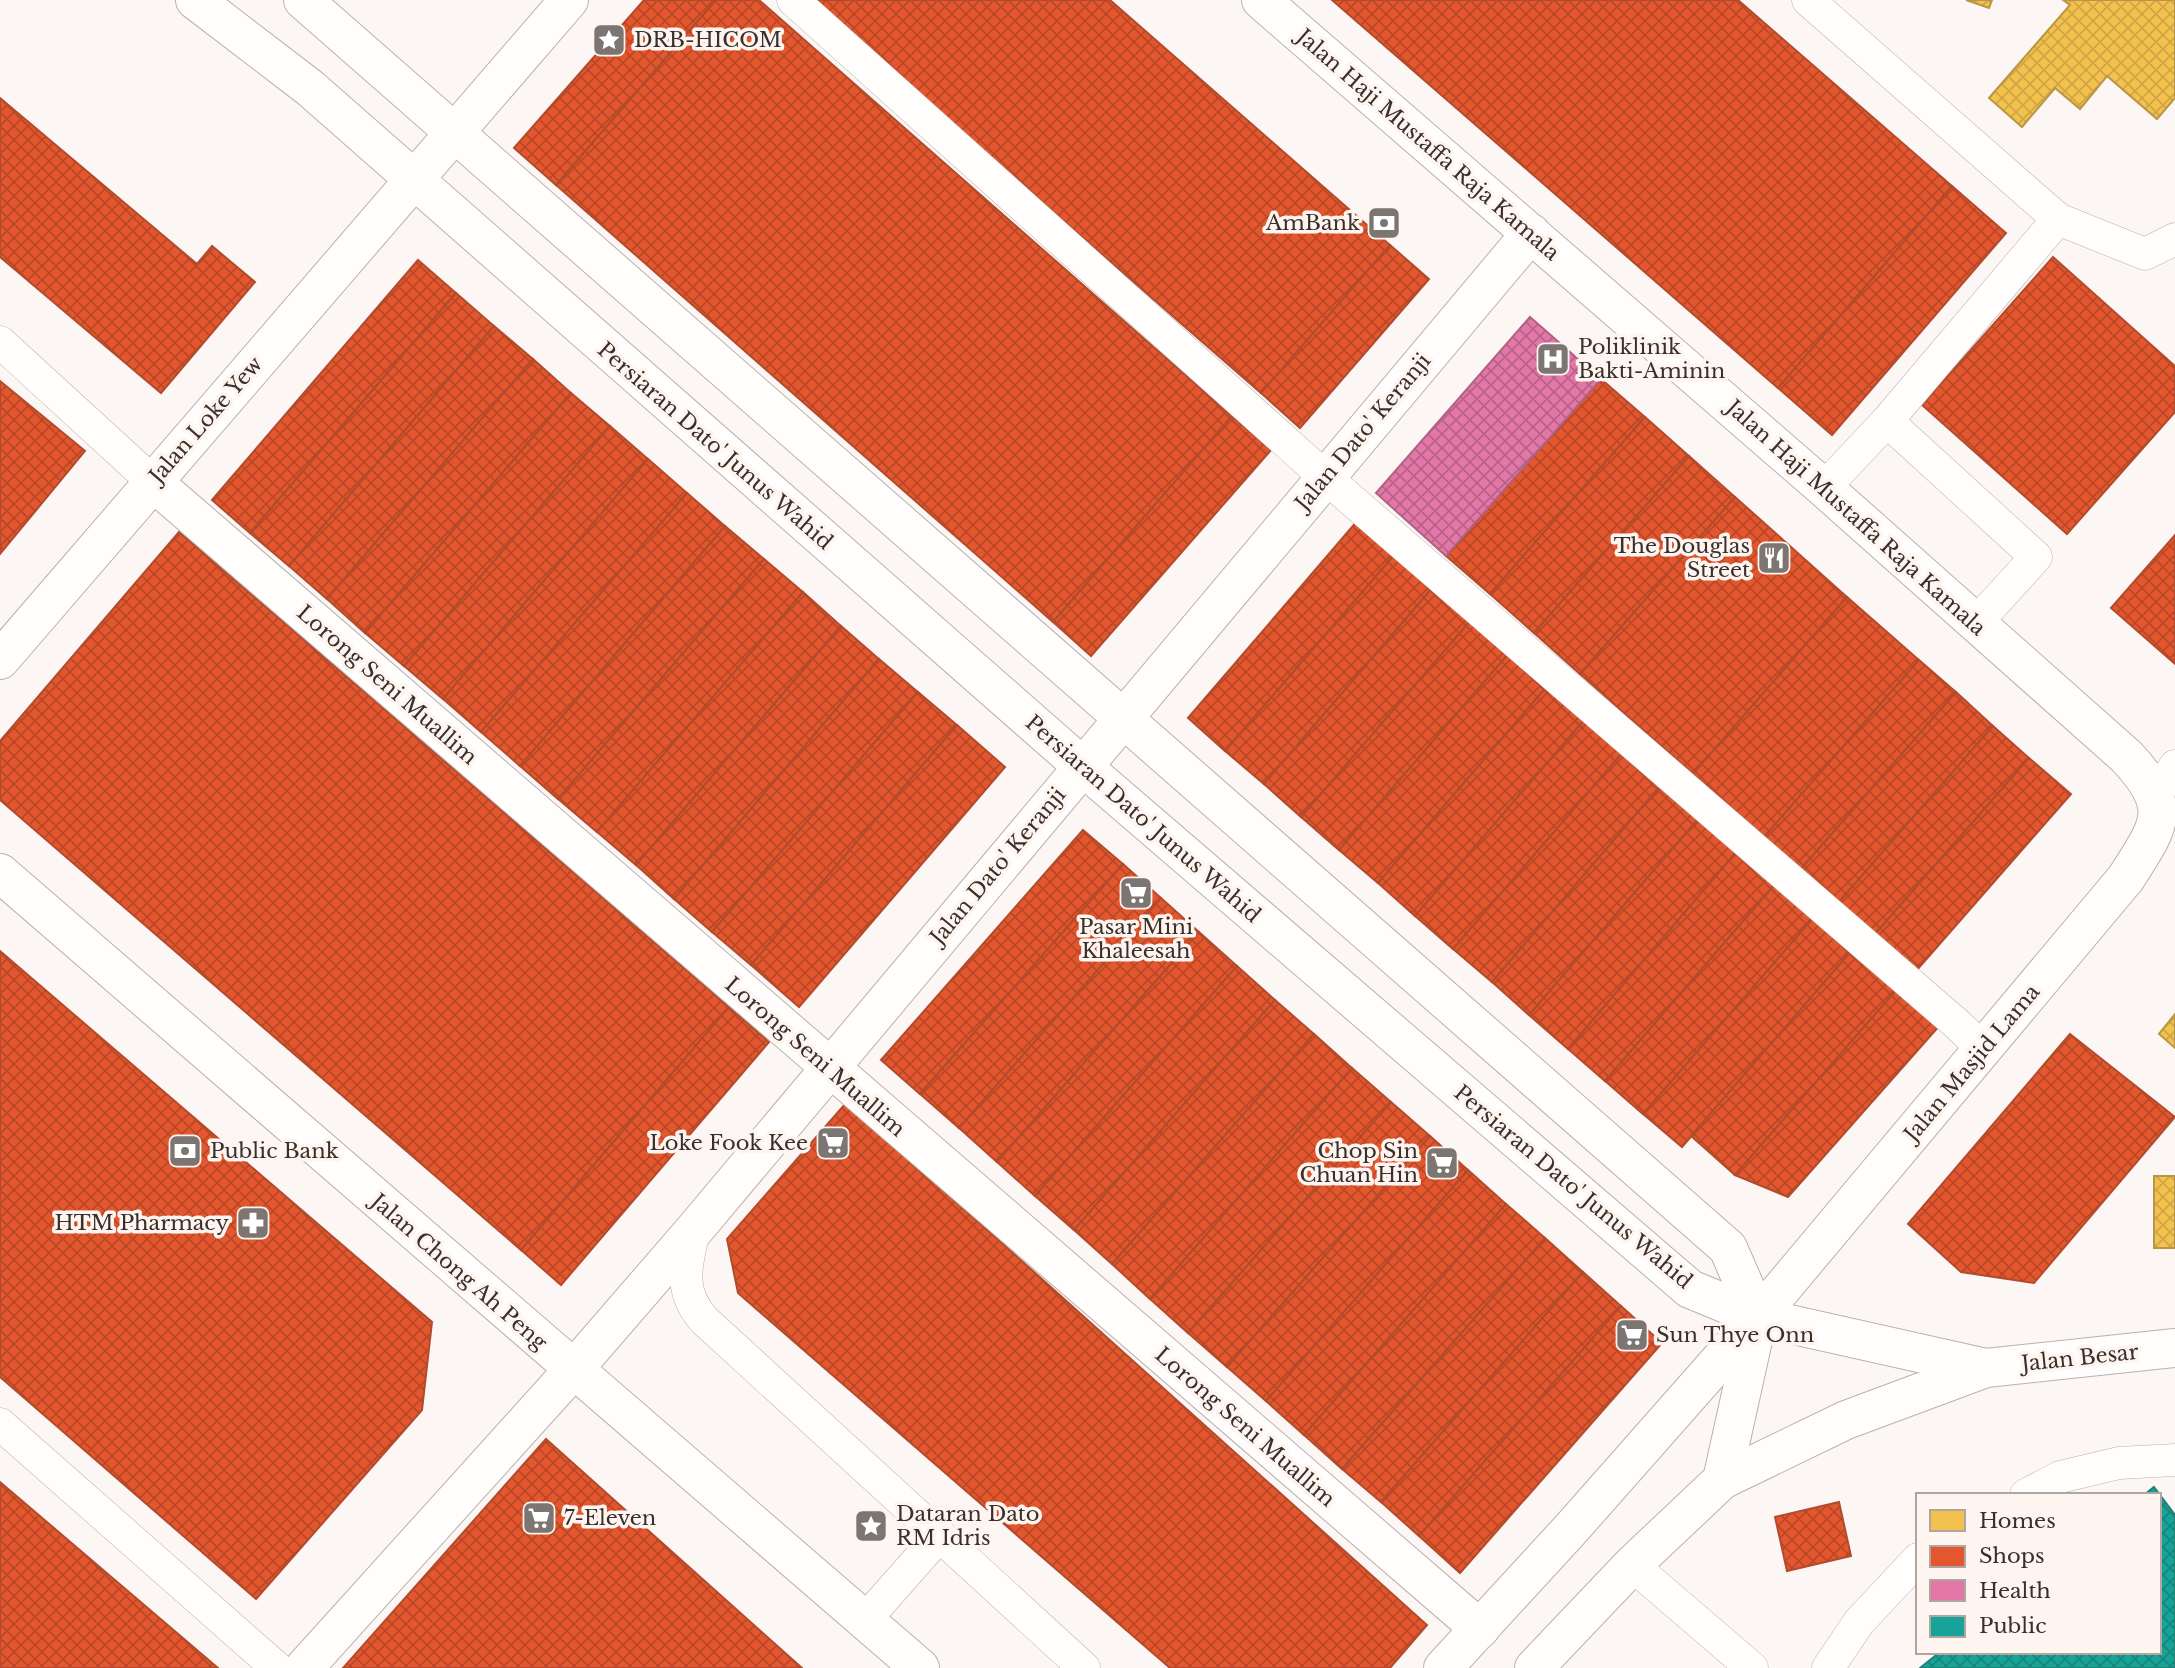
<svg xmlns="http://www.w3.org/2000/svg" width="2175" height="1668" viewBox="0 0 2175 1668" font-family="'Libre Baskerville',serif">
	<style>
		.homes { fill: url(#homes-cross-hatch); stroke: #ba9644; stroke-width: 2 }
		.shops { fill: url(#shops-cross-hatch); stroke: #b14b2d; stroke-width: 2 }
		.health { fill: url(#health-cross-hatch); stroke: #b06282; stroke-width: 2 }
		.public { fill: url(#public-cross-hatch); stroke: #218077; stroke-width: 2 }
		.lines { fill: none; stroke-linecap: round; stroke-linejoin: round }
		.service-casing { stroke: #b9b2af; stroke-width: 33 }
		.pedestrian-casing { stroke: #b9b2af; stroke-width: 40 }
		.minor-casing { stroke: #b9b2af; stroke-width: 40 }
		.tertiary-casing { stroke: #b9b2af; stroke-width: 40 }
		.secondary-casing { stroke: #b9b2af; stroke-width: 40 }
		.service { stroke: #fffefd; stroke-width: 32 }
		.pedestrian { stroke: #fffefd; stroke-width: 38 }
		.minor { stroke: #fffefd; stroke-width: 38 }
		.tertiary { stroke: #fffefd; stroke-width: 38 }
		.secondary { stroke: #fffefd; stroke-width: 38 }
		.labels { text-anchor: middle; stroke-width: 7; stroke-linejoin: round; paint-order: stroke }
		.poi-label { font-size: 21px; fill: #39302b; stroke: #fff5f0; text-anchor: start }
		.street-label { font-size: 21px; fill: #39302b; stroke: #fff5f0 }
	</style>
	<defs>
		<pattern id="homes-cross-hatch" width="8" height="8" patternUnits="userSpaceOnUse" patternTransform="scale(1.75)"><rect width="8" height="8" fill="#f2c14e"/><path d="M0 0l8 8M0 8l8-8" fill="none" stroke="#d0a644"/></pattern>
		<pattern id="shops-cross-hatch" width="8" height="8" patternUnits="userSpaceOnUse" patternTransform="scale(1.75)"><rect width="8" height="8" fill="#e4572e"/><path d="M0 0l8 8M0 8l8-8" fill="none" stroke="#ba4827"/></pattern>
		<pattern id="health-cross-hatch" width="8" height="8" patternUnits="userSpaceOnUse" patternTransform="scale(1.75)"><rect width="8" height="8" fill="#e377a8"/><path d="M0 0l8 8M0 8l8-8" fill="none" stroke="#b96289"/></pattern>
		<pattern id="public-cross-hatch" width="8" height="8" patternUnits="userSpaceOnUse" patternTransform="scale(1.75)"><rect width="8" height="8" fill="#17a398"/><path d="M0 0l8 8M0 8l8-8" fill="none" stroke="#16857c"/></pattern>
	</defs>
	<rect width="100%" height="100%" fill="#fcf6f4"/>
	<g class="homes">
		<polygon points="1966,0 1992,0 1989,8"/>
		<polygon points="2063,0 2175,0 2175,98 2157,119 2107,76 2080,109 2055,88 2022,127 1989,98 2070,5"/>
		<polygon points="2175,1014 2175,1048 2159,1034"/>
		<rect x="2154" y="1176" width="21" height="72"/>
	</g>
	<g class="shops">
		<polygon points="644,0 716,0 556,185 514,148"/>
		<polygon points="716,0 759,0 1232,416 1053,622 556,185"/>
		<polygon points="810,0 1110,0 1390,245 1261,393"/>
		<polygon points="1332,0 1738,0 1952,186 1778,388"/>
		<polygon points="0,98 197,264 212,246 255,282 161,393 0,257"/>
		<polygon points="1952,186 2006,233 1832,435 1778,388"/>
		<polygon points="1390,245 1429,279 1300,428 1261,393"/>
		<polygon points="2053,257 2175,366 2175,412 2067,534 1922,405"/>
		<polygon points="418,260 456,293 250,533 212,500"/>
		<polygon points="456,293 494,326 289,566 250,533"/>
		<polygon points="494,326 533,359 327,599 289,566"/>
		<polygon points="533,359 571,393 365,633 327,599"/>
		<polygon points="1601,379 1645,417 1490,594 1446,556"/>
		<polygon points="0,381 85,451 0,554"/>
		<polygon points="571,393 610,426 404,666 365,633"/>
		<polygon points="1232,416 1271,450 1091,656 1053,622"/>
		<polygon points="1645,417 1689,456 1534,633 1490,594"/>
		<polygon points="610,426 648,459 443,699 404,666"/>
		<polygon points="1689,456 1735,497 1580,674 1534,633"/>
		<polygon points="648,459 687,493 481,732 443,699"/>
		<polygon points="687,493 725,526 520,766 481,732"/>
		<polygon points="1735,497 1847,597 1693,774 1580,674"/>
		<polygon points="1358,520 1396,553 1225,751 1188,718"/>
		<polygon points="725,526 764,559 558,799 520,766"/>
		<polygon points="179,532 729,1007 521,1250 0,800 0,741"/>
		<polygon points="2175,535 2175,664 2111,608"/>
		<polygon points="1396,553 1434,586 1264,784 1225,751"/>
		<polygon points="764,559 803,592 597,832 558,799"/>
		<polygon points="1434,586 1472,619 1301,817 1264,784"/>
		<polygon points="803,592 841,626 636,865 597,832"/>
		<polygon points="1847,597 1919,660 1764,837 1693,774"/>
		<polygon points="1472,619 1510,652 1339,850 1301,817"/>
		<polygon points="841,626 879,659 674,899 636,865"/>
		<polygon points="1510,652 1548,685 1378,883 1339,850"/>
		<polygon points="879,659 918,692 712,932 674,899"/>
		<polygon points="1919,660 1956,692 1801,869 1764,837"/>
		<polygon points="1548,685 1586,718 1415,916 1378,883"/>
		<polygon points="918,692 957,725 751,965 712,932"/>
		<polygon points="1956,692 1993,726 1838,903 1801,869"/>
		<polygon points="1586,718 1624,751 1453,949 1415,916"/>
		<polygon points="957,725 1005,767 799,1007 751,965"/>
		<polygon points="1993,726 2029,758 1875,934 1838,903"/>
		<polygon points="1624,751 1662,784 1492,982 1453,949"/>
		<polygon points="2029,758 2071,794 1916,971 1875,934"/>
		<polygon points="1662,784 1700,817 1529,1015 1492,982"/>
		<polygon points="1700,817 1738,850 1568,1049 1529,1015"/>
		<polygon points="1083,830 1123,864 920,1094 881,1060"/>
		<polygon points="1738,850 1776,883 1605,1081 1568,1049"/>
		<polygon points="1123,864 1161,898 959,1128 920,1094"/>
		<polygon points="1776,883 1815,916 1643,1114 1605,1081"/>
		<polygon points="1161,898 1199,932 997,1162 959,1128"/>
		<polygon points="1815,916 1853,949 1682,1147 1643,1114"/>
		<polygon points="1199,932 1237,966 1035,1196 997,1162"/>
		<polygon points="1853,949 1898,988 1735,1175 1691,1136"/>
		<polygon points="0,951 432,1322 422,1410 256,1599 0,1377"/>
		<polygon points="1237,966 1275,1000 1074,1230 1035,1196"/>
		<polygon points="1898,988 1940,1025 1788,1197 1735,1175"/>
		<polygon points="1275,1000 1314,1034 1112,1264 1074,1230"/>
		<polygon points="729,1007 769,1042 561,1285 521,1250"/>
		<polygon points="1314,1034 1352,1068 1150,1299 1112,1264"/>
		<polygon points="2070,1034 2175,1117 2034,1283 1961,1272 1908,1224"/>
		<polygon points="1352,1068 1391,1102 1188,1333 1150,1299"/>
		<polygon points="1391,1102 1430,1136 1227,1367 1188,1333"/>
		<polygon points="846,1103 1427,1625 1390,1668 1170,1668 738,1293 727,1239"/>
		<polygon points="1430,1136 1468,1170 1266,1401 1227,1367"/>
		<polygon points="1468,1170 1506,1204 1304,1435 1266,1401"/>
		<polygon points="1506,1204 1545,1238 1342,1469 1304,1435"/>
		<polygon points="1545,1238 1583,1272 1381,1502 1342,1469"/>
		<polygon points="1583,1272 1621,1306 1419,1536 1381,1502"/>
		<polygon points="1621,1306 1662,1343 1460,1573 1419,1536"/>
		<polygon points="546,1439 802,1668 343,1668"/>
		<polygon points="0,1482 218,1668 0,1668"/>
		<polygon points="1839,1502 1851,1556 1787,1571 1775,1517"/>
	</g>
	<polygon class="health" points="1530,317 1601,379 1446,556 1376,493"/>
	<polygon class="public" points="2154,1487 2175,1515 2175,1668 1920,1668 1940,1652 2159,1652 2159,1495 2144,1495"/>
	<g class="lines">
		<defs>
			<g id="service">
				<polyline points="793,0 1325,477 1957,1024 1983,1049"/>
				<polyline points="1808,0 2058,219 1887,421"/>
				<polyline points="2058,219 2145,254 2175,239"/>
				<polyline points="0,342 153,482"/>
				<polyline points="1824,488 1887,421 2036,557 1975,624"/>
				<polyline points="2156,795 2175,766"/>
				<path d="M 694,1230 C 686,1265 678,1291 704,1320 L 1084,1668"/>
				<polyline points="0,1424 277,1668"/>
				<polyline points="2026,1495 2060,1477 2119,1463 2175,1460"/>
				<polyline points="1632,1565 1752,1668"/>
				<polyline points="865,1620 940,1535"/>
				<polyline points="1828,1668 1859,1622 1918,1559"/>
			</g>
			<polyline id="pedestrian" points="153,482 1480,1629"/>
			<g id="minor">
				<path d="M 1261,0 L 1824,488 L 2127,757 C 2175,809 2160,824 2126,878 L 1758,1317"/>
				<polyline points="0,660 569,0"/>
				<polyline points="0,873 920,1668"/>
				<polyline points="304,1668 573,1370 695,1229 1531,233"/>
			</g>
			<g id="tertiary">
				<polyline points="195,0 310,88 1082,766 1690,1289 1758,1317"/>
				<polyline points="303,0 1728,1248 1758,1317"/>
			</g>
			<g id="secondary">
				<polyline points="1758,1317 1986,1368"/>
				<polyline points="1722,1480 1757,1322"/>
				<polyline points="1443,1668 1570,1530 1758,1317"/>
				<polyline points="1534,1668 1632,1565 1722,1480 1846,1420 1986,1368 2175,1348"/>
			</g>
		</defs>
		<use href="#service" class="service-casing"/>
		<use href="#pedestrian" class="pedestrian-casing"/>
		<use href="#minor" class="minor-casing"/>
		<use href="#tertiary" class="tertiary-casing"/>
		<use href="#secondary" class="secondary-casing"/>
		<use href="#service" class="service"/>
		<use href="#pedestrian" class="pedestrian"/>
		<use href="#minor" class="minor"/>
		<use href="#tertiary" class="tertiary"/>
		<use href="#secondary" class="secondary"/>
	</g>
	<defs>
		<symbol id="sight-square" viewBox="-11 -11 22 22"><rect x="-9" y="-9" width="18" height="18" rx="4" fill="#7d7571" stroke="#fff5f0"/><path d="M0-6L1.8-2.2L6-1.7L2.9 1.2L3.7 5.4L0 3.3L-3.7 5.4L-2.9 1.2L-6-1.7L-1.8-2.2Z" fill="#fff"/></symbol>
		<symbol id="bank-square" viewBox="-11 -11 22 22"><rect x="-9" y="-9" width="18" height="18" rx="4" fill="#7d7571" stroke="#fff5f0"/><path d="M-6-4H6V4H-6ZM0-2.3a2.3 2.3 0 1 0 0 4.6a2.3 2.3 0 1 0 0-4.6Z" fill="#fff"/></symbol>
		<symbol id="hospital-square" viewBox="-11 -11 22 22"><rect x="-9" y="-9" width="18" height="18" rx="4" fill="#7d7571" stroke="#fff5f0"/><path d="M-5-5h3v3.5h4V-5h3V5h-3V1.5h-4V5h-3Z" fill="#fff"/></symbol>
		<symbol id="restaurant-square" viewBox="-11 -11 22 22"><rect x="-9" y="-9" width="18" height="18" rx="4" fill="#7d7571" stroke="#fff5f0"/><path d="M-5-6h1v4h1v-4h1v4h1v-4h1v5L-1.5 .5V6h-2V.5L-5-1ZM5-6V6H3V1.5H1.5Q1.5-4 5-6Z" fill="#fff"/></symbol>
		<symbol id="supermarket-square" viewBox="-11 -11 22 22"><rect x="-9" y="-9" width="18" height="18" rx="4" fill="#7d7571" stroke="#fff5f0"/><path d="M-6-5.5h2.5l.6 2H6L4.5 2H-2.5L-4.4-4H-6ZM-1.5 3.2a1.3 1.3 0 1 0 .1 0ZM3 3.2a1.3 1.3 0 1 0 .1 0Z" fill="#fff"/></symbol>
		<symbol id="pharmacy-square" viewBox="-11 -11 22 22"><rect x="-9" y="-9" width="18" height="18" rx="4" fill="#7d7571" stroke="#fff5f0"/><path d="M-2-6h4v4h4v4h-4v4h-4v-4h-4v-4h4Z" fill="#fff"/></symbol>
	</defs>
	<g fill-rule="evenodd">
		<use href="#sight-square" x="590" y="21" width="38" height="38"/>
		<use href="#bank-square" x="1365" y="204" width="38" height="38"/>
		<use href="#hospital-square" x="1534" y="340" width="38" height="38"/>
		<use href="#restaurant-square" x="1755" y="539" width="38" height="38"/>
		<use href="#supermarket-square" x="1117" y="874" width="38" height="38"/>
		<use href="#supermarket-square" x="814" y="1124" width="38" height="38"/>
		<use href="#bank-square" x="166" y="1132" width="38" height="38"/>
		<use href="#supermarket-square" x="1423" y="1144" width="38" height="38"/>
		<use href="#pharmacy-square" x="234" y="1204" width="38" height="38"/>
		<use href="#supermarket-square" x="1613" y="1316" width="38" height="38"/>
		<use href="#supermarket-square" x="520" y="1499" width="38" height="38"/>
		<use href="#sight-square" x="852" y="1507" width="38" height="38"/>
	</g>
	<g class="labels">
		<g class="poi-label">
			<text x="634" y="47">DRB-HICOM</text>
			<text x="1360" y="230" text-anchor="end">AmBank</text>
			<text x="1578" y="354">Poliklinik<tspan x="1578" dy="24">Bakti-Aminin</tspan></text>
			<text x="1750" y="553" text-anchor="end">The Douglas<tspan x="1750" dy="24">Street</tspan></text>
			<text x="1136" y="934" text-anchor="middle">Pasar Mini<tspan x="1136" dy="24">Khaleesah</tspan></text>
			<text x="808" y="1150" text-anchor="end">Loke Fook Kee</text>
			<text x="210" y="1158">Public Bank</text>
			<text x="1418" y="1158" text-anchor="end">Chop Sin<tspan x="1418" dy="24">Chuan Hin</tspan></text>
			<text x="229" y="1230" text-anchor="end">HTM Pharmacy</text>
			<text x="1656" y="1342">Sun Thye Onn</text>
			<text x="896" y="1521">Dataran Dato<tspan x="896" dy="24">RM Idris</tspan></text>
			<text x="564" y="1525">7-Eleven</text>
		</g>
		<g class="street-label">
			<text transform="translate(1428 145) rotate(41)" y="7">Jalan Haji Mustaffa Raja Kamala</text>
			<text transform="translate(206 420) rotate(-49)" y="7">Jalan Loke Yew</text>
			<text transform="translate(1363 432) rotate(-50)" y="7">Jalan Dato' Keranji</text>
			<text transform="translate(715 446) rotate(41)" y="7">Persiaran Dato' Junus Wahid</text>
			<text transform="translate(1856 518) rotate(42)" y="7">Jalan Haji Mustaffa Raja Kamala</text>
			<text transform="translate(387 685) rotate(41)" y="7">Lorong Seni Muallim</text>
			<text transform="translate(1143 819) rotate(41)" y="7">Persiaran Dato' Junus Wahid</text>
			<text transform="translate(998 866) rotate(-50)" y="7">Jalan Dato' Keranji</text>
			<text transform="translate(815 1057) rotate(41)" y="7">Lorong Seni Muallim</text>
			<text transform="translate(1972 1063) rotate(-50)" y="7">Jalan Masjid Lama</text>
			<text transform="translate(1573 1187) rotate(40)" y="7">Persiaran Dato' Junus Wahid</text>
			<text transform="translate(459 1272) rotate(41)" y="7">Jalan Chong Ah Peng</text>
			<text transform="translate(2080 1358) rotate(-6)" y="7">Jalan Besar</text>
			<text transform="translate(1245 1427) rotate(41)" y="7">Lorong Seni Muallim</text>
		</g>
	</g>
	<rect x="1916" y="1493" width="245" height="161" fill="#fff5f0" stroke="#b0a6a1" stroke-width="2"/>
	<rect x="1930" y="1510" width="35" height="21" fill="#f2c14e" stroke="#b0a6a1" stroke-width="2"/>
	<text x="1979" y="1528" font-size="21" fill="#39302b">Homes</text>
	<rect x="1930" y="1546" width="35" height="21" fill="#e4572e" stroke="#b0a6a1" stroke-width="2"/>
	<text x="1979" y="1563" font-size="21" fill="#39302b">Shops</text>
	<rect x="1930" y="1580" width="35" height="21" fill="#e377a8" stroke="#b0a6a1" stroke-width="2"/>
	<text x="1979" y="1598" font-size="21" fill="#39302b">Health</text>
	<rect x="1930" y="1616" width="35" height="21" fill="#17a398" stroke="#b0a6a1" stroke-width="2"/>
	<text x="1979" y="1633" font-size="21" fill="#39302b">Public</text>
</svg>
